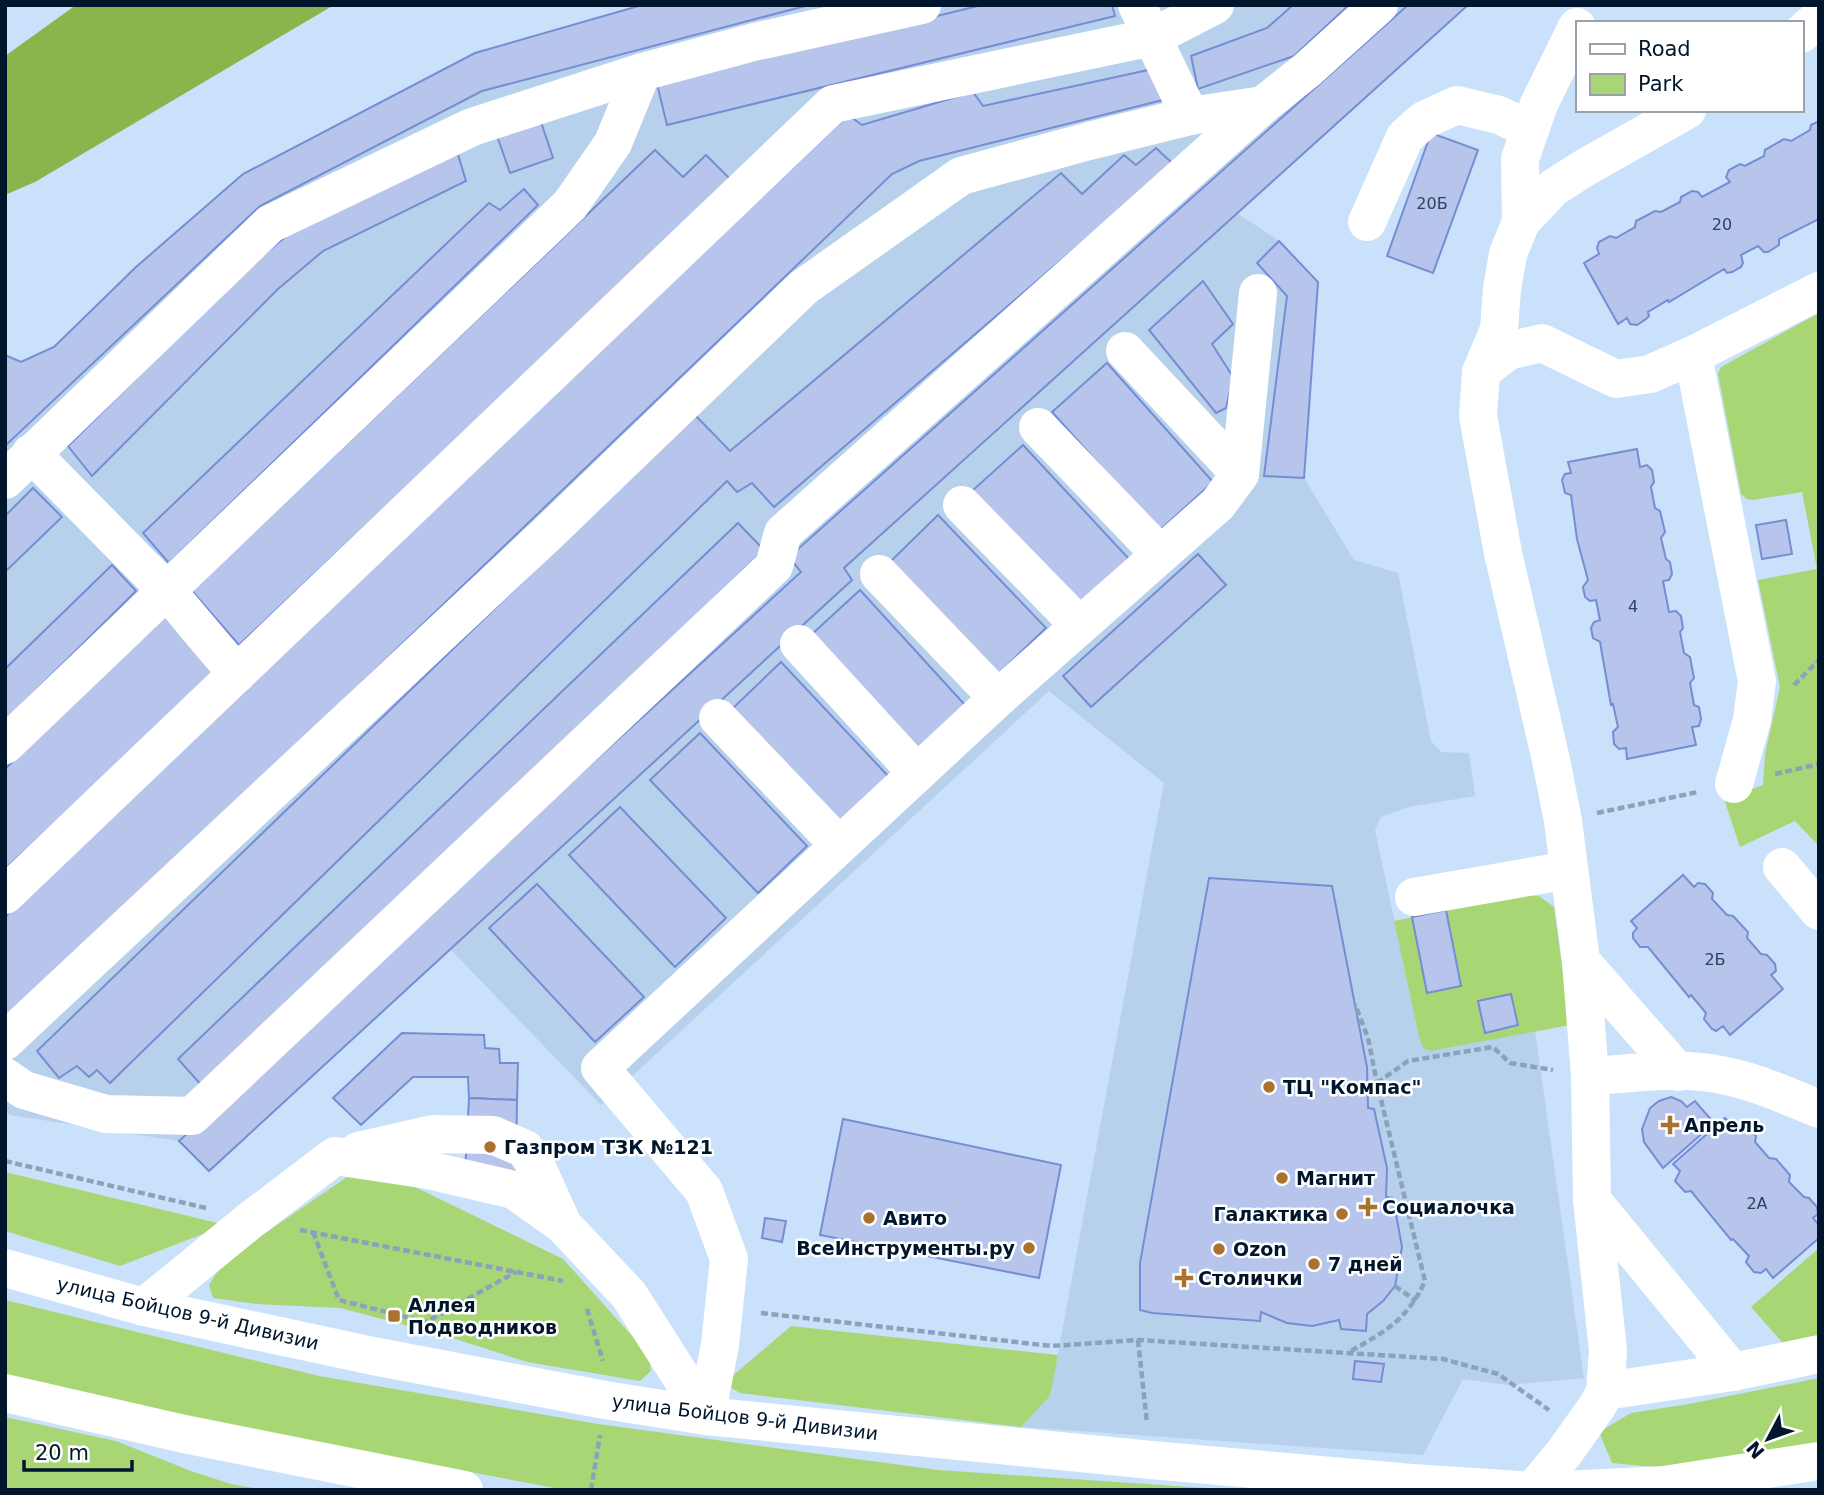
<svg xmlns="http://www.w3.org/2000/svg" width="1824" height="1495" viewBox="0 0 1824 1495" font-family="'DejaVu Sans',sans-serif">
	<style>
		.built { fill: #b7d1ec }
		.green { fill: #a9d674 }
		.forest { fill: #88b64d }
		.building { fill: #b7c5ed; stroke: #758dd2; stroke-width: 2 }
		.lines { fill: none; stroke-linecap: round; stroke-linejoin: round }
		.path { stroke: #8aa2ba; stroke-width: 4.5; stroke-dasharray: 7 3.5; stroke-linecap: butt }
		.minor { stroke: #fff; stroke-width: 38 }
		.major { stroke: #fff; stroke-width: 38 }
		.poi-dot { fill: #a9722d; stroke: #fff; stroke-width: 2.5 }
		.labels { text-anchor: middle; stroke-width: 5; stroke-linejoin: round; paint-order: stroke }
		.number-label { font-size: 16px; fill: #2e425c }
		.poi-label { font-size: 19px; font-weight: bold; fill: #00162c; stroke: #fff; text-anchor: start }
		.street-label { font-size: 19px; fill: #00162c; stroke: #fff }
	</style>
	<rect width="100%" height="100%" fill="#c9e1fa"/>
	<polygon class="built" points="642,5 1468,5 1237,213 1279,241 1318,282 1304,478 1354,560 1398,573 1431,741 1441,752 1469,753 1475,796 1408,807 1381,817 1375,830 1420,1041 1433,1051 1535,1031 1584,1378 1507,1385 1463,1379 1423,1455 1021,1427 1050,1396 1164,783 1049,691 601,1105 451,950 209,1171 179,1141 10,1115 5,1111 5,355 21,362 54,347 136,267 243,174 475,53"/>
	<g class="green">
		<polygon points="1819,313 1819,846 1795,821 1740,847 1724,799 1763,785 1765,754 1780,687 1758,580 1817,569 1802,492 1753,500 1747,499 1741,494 1718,374 1721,367"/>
		<polygon points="1523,895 1539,896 1554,907 1570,1025 1432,1051 1424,1049 1420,1041 1394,921"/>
		<polygon points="5,1172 226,1225 120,1266 5,1231"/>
		<polygon points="347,1177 411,1185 563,1259 649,1355 651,1371 640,1381 527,1362 446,1336 340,1308 256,1304 213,1298 209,1285 219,1269 236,1253"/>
		<polygon points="1819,1248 1819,1343 1789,1350 1751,1307"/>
		<polygon points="5,1300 319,1376 598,1424 938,1470 1235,1490 565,1490 307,1441 5,1377"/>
		<polygon points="791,1326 1058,1355 1050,1396 1021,1427 740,1393 728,1386 731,1377"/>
		<polygon points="1819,1378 1819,1443 1674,1469 1612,1463 1599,1432 1631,1413 1689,1404"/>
		<polygon points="5,1417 116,1441 191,1471 231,1484 264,1490 5,1490"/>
	</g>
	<polygon class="forest" points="76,5 334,5 35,182 5,195 5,56"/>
	<g class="building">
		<polygon points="642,5 809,5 482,91 260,206 5,446 5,355 21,362 54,347 136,267 243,174 475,53"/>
		<polygon points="982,5 1112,5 1115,16 667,125 657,84"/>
		<polygon points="1293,5 1349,5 1294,56 1198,89 1191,56 1267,28"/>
		<polygon points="1408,5 1468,5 844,568 852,580 209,1171 179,1141 801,572 789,557"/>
		<polygon points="1153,69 1163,100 919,161 892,174 12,1018 5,1013 5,917 848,115 862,125 973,92 983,106"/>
		<polygon points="540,119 553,158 510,173 496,133"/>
		<polygon points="1819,121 1819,219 1779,239 1779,245 1768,252 1764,252 1758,246 1741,255 1743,263 1741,267 1732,272 1727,273 1724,269 1669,302 1668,300 1648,312 1649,316 1646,319 1637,325 1630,324 1627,318 1618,324 1584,263 1599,254 1597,248 1599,242 1610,236 1616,238 1635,227 1636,221 1655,211 1661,212 1680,202 1681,197 1692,191 1698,192 1702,197 1730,182 1726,177 1729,170 1740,164 1745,166 1764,156 1765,150 1784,139 1791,141 1810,130 1811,125"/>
		<polygon points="1431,133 1478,150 1433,273 1387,256"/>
		<polygon points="456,148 466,181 323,251 278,289 92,476 68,446 251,265 305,221"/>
		<polygon points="1156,148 1173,164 774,507 752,483 737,492 727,481 110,1083 97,1070 89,1077 77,1066 59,1078 37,1051 695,415 730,451 1061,173 1082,194 1124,155 1136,165"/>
		<polygon points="655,150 683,177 706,155 731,180 239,645 192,591"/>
		<polygon points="524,189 538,205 169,563 143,533 489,203 500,210"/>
		<polygon points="1279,241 1318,282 1304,478 1264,476 1287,296 1257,263"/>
		<polygon points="1203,281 1233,324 1212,344 1233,377 1226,408 1216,413 1149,330"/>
		<polygon points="1107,363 1213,482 1159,531 1052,412"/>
		<polygon points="1023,445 1129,559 1078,606 972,491"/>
		<polygon points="1637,449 1640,467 1647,465 1652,470 1654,482 1651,487 1655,508 1660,511 1665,532 1661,538 1666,559 1670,562 1672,574 1669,580 1663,581 1669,612 1676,611 1681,616 1683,628 1680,632 1684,653 1690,657 1694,678 1690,683 1694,705 1699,707 1701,719 1699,726 1692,727 1696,745 1627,759 1626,748 1619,749 1614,744 1613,732 1618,727 1613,704 1611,705 1600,642 1593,638 1591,628 1594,622 1600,620 1596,600 1590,601 1585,597 1583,587 1588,580 1577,539 1571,495 1565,493 1562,480 1565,474 1571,473 1568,462"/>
		<polygon points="33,488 62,517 5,572 5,516"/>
		<polygon points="938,515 1046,628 999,673 891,561"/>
		<polygon points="1786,520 1792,554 1762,559 1756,525"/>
		<polygon points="738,523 764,550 203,1087 178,1059"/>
		<polygon points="1198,554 1226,585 1091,707 1063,676"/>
		<polygon points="112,565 136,591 5,721 5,669"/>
		<polygon points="860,590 965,705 916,750 811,635"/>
		<polygon points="165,617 216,673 5,869 5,769"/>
		<polygon points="781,662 889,777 839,823 732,709"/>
		<polygon points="700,733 807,846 758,893 650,780"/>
		<polygon points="620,807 726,918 675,967 569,855"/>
		<polygon points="1683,875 1694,887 1698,883 1705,884 1713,893 1712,899 1727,915 1733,916 1748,932 1747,938 1761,954 1767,955 1775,964 1776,971 1771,975 1783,989 1730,1035 1723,1026 1716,1031 1712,1029 1704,1019 1706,1013 1691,995 1689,997 1648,947 1640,947 1633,938 1633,933 1637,928 1631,921"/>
		<polygon points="1209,878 1332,886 1367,1067 1368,1108 1374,1109 1387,1168 1386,1197 1393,1198 1402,1247 1395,1286 1383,1301 1367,1314 1366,1331 1341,1329 1339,1320 1312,1326 1287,1323 1261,1312 1260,1321 1152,1313 1140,1310 1140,1263"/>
		<polygon points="537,884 644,997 595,1042 489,928"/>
		<polygon points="1446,910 1461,986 1427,993 1412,917"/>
		<polygon points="1511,994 1518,1025 1485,1033 1478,1001"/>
		<polygon points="402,1033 484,1035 485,1048 499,1049 500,1063 518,1063 517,1100 469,1098 468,1077 413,1077 361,1125 333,1098"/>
		<polygon points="1671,1097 1681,1101 1687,1107 1695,1101 1714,1123 1663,1168 1644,1142 1642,1129 1650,1108 1659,1101"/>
		<polygon points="469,1098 517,1100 516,1177 465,1174"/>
		<polygon points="1725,1118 1736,1130 1741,1126 1747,1127 1756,1136 1755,1142 1769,1158 1776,1159 1790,1175 1789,1182 1804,1197 1809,1198 1817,1207 1818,1214 1813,1218 1819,1225 1819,1238 1773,1278 1766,1269 1761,1273 1754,1272 1746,1262 1749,1256 1733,1239 1731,1240 1691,1191 1685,1192 1675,1181 1680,1171 1673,1164"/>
		<polygon points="843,1119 1061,1165 1039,1278 820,1235"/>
		<polygon points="765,1218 786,1221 782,1242 762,1238"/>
		<polygon points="1355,1361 1384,1364 1381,1382 1353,1379"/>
	</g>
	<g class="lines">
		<g class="path">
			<polyline points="1794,685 1819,660"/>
			<polyline points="1775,774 1819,764"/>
			<polyline points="1597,813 1698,792"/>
			<polyline points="1377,1083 1408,1061 1493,1047 1510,1063 1553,1070"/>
			<polyline points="5,1161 206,1208"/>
			<polyline points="300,1230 563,1281"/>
			<polyline points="313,1232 339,1300 426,1322 516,1272"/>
			<polyline points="1395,1286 1416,1301"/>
			<polyline points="587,1309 603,1361"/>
			<polyline points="761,1313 1051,1346 1138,1340 1443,1359 1498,1374 1549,1410"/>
			<polyline points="1138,1340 1147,1423"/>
			<path d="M 1351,1351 C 1386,1331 1408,1319 1425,1281 L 1377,1083 L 1368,1038 L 1355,1004"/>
			<polyline points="591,1490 600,1435"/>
		</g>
		<g class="minor">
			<polyline points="1137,5 1190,116"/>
			<polyline points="1801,34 1819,18"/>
			<polyline points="1367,222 1405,137 1424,120 1457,105 1499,115 1530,130"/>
			<polyline points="1521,222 1520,159 1539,104 1577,27"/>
			<polyline points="1125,351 1240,474"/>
			<polyline points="1693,355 1757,681 1752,720 1734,784"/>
			<polyline points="1481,372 1508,351 1542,343 1616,379 1650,374 1693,355 1819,291"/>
			<polyline points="1038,427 1160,554"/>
			<polyline points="31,453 167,591 237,674"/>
			<polyline points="5,480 270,224 472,127 642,72"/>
			<polyline points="962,505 1079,625"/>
			<polyline points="879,574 998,698"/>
			<polyline points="799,644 917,773"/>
			<polyline points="718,718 839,845"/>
			<polyline points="5,745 570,205 613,143 642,72 754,42 922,5"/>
			<polyline points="1782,867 1819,911"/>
			<polyline points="5,895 833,104 1153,37 1215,5"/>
			<polyline points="1414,897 1569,870"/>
			<polyline points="1581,961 1678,1072"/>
			<polyline points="5,1041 546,535 804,287 961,176 1089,141 1190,116 1263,105 1307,70 1379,5"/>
			<path d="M 1590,1076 C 1632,1074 1679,1066 1721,1075 C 1755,1081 1787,1096 1819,1109"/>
			<polyline points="5,1077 24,1090 106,1114 192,1116 774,566 783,533 1263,105"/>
			<polyline points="358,1151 433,1134 493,1135 525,1149 539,1172 562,1223"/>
			<polyline points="1592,1200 1733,1372"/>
			<polyline points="144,1307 252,1219 335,1156 428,1170 514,1190 563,1225 629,1295 706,1416"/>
			<polyline points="1605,1391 1733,1372 1819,1354"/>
			<polyline points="706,1416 720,1345 729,1259 704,1191 600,1068 998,698 1218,504 1240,474 1258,293"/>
			<polyline points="1533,1490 1564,1453 1598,1405 1605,1391 1608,1351 1592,1200 1590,1076 1581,961 1563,821 1551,760 1503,553 1478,416 1481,372 1499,329 1502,289 1508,254 1521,222 1553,188 1586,167 1687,110"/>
		</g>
		<g class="major">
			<polyline points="5,1268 144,1307 373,1356 605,1400 706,1416 1151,1460 1412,1483 1519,1490"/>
			<polyline points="5,1393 184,1434 464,1490"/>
			<polyline points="1565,1490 1664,1485 1819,1461"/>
		</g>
	</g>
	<g class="poi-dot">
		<circle cx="1269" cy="1087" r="7"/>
		<path d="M1666.5 1114.5h7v7h7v7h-7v7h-7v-7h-7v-7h7z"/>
		<circle cx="490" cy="1147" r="7"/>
		<circle cx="1282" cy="1178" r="7"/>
		<path d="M1364.5 1196.5h7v7h7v7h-7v7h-7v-7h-7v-7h7z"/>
		<circle cx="1342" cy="1214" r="7"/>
		<circle cx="869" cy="1218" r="7"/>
		<circle cx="1029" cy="1248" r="7"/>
		<circle cx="1219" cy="1249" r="7"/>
		<circle cx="1314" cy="1264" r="7"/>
		<path d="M1180.5 1267.5h7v7h7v7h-7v7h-7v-7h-7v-7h7z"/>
		<rect x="387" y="1309" width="14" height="14" rx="3.5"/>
	</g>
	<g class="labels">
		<g class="number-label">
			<text x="1432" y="209">20Б</text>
			<text x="1722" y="230">20</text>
			<text x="1633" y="612">4</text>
			<text x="1715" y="965">2Б</text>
			<text x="1757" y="1209">2А</text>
		</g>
		<g class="poi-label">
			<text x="1283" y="1094">ТЦ "Компас"</text>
			<text x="1684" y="1132">Апрель</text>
			<text x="504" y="1154">Газпром ТЗК №121</text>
			<text x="1296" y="1185">Магнит</text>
			<text x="1382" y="1214">Социалочка</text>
			<text x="1328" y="1221" text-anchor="end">Галактика</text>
			<text x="883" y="1225">Авито</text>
			<text x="1015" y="1255" text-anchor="end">ВсеИнструменты.ру</text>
			<text x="1233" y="1256">Ozon</text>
			<text x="1328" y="1271">7 дней</text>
			<text x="1198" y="1285">Столички</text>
			<text x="408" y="1312">Аллея<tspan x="408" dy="22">Подводников</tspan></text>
		</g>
		<g class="street-label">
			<text transform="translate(188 1313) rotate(13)" y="7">улица Бойцов 9-й Дивизии</text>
			<text transform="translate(745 1417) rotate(7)" y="7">улица Бойцов 9-й Дивизии</text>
		</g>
	</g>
	<rect width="1824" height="1495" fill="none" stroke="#00162c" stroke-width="14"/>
	<rect x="1576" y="21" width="228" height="91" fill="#ffffff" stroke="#99a2ab" stroke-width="2"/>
	<rect x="1590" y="44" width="35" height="10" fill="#ffffff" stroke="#99a2ab" stroke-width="2"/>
	<text x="1638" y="56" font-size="21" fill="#00162c">Road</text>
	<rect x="1590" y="74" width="35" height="21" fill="#a9d674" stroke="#99a2ab" stroke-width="2"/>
	<text x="1638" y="91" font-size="21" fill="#00162c">Park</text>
	<g transform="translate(1768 1439) rotate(229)" stroke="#ffffff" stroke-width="5" paint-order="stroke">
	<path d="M0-5L12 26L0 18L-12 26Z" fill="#00162c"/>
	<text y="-10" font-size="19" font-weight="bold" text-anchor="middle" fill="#00162c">N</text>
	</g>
	<path d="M24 1460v10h108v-10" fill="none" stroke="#00162c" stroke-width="3.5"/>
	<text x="35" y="1460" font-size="21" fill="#00162c" stroke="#ffffff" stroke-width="5" paint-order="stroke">20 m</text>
</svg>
